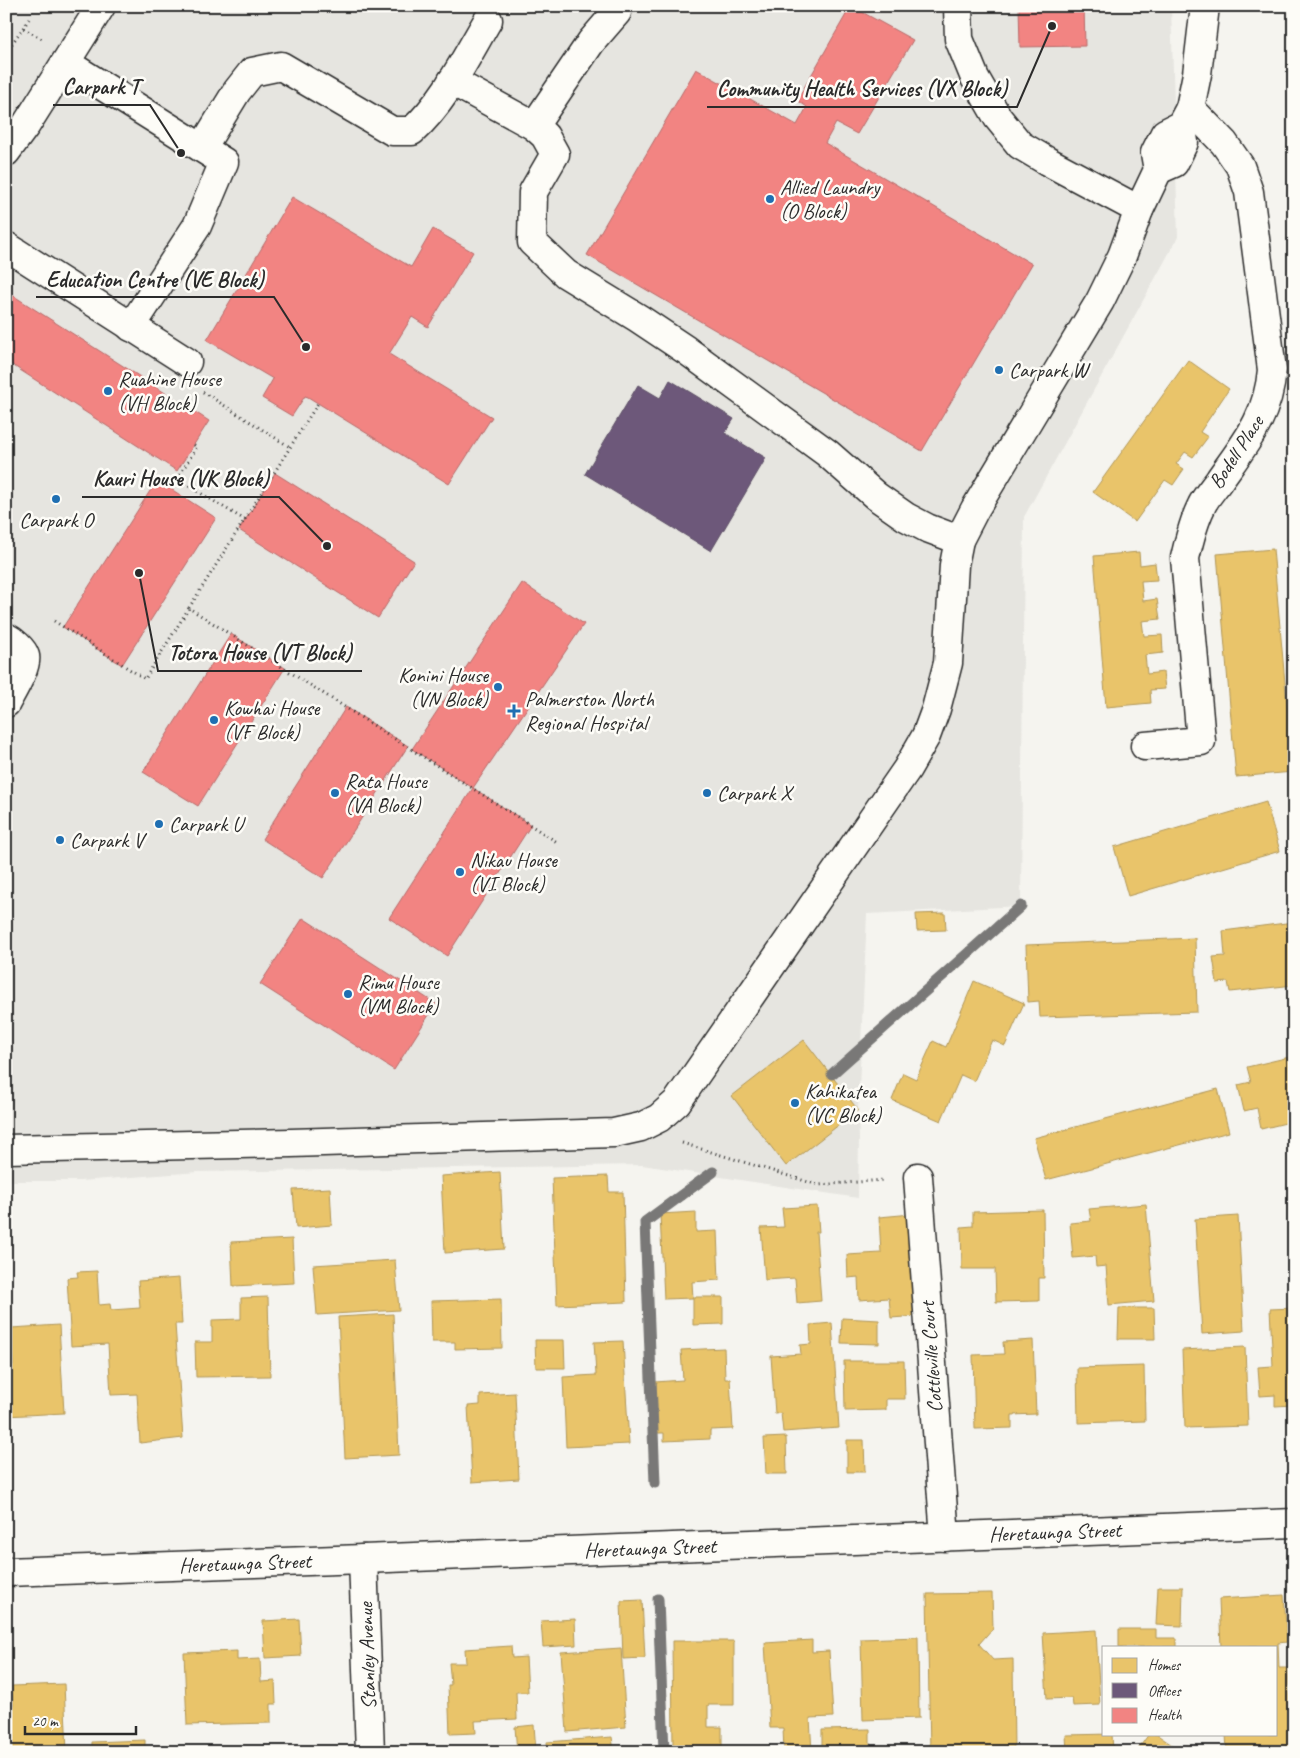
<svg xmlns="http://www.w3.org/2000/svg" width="1300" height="1758" viewBox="0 0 1300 1758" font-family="Caveat,sans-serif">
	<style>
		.built { fill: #e6e5e0 }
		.homes { fill: #e9c46a; stroke: #b09657 }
		.offices { fill: #6d597a; stroke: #594b62 }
		.health { fill: #f28482; stroke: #b66968 }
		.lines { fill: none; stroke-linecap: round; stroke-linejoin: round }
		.stream { stroke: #797877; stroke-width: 11 }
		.minor-casing { stroke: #2b2b2b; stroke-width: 31 }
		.path { stroke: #2b2b2b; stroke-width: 3; stroke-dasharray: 1 4; stroke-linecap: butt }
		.minor { stroke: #fdfcf7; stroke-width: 28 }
		.poi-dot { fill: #1f6fb2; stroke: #fdfcf7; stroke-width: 2 }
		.labels { text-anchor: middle; stroke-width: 5; stroke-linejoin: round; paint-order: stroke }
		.poi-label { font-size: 21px; fill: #2b2b2b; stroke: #fdfcf7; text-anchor: start }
		.street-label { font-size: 21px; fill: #2b2b2b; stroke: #fdfcf7 }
		.leader { fill: none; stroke: #2b2b2b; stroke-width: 2 }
		.callout-dot { fill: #2b2b2b; stroke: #fdfcf7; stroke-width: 2 }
		.callout-label { font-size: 22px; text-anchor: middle; font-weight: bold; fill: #2b2b2b; stroke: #fdfcf7; stroke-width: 5; stroke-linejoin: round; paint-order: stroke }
	</style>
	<rect width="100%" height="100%" fill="#f5f4ef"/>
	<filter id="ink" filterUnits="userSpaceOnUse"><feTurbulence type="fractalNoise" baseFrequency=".02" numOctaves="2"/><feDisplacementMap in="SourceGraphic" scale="10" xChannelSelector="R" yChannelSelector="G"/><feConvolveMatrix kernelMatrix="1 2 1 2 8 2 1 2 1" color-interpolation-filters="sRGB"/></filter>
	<g filter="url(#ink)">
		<polygon class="built" points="6,6 1171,6 1178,237 1024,517 1021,906 867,914 858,1110 859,1139 858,1198 642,1165 198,1172 80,1181 6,1181"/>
		<g class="homes">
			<polygon points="1188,360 1229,389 1200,432 1208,437 1193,457 1185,452 1176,464 1184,469 1173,485 1165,480 1135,522 1093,492"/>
			<polygon points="1273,549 1293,772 1236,777 1217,554"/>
			<polygon points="1139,552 1140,565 1155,563 1157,580 1141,581 1143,601 1157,599 1160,619 1142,621 1144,636 1162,635 1163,653 1145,655 1147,674 1163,672 1165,689 1150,690 1151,703 1106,707 1094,556"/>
			<polygon points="1266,802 1280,851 1128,896 1114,847"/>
			<polygon points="945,913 946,930 917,931 916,914"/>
			<polygon points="1294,922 1294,985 1230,992 1228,982 1217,983 1213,957 1225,956 1223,931"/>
			<polygon points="1195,938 1197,1012 1040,1017 1039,1001 1028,1002 1026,945"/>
			<polygon points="974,981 1024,1003 1005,1046 992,1040 974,1081 961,1075 941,1121 892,1100 903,1073 916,1079 933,1041 946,1047"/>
			<polygon points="804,1040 858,1110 786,1166 732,1096"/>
			<polygon points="1294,1056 1294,1121 1261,1129 1257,1108 1244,1111 1238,1085 1251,1082 1247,1067"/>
			<polygon points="1218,1089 1229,1132 1046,1180 1034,1138"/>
			<polygon points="500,1172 504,1249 445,1253 441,1176"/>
			<polygon points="608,1176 609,1192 623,1192 626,1302 557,1305 552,1178"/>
			<polygon points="330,1188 332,1225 296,1228 293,1190"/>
			<polygon points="1146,1204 1154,1301 1109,1305 1106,1266 1096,1267 1095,1256 1073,1258 1070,1223 1091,1221 1089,1209"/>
			<polygon points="817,1206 819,1232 816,1232 821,1301 797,1303 795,1278 765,1280 761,1228 784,1227 782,1208"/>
			<polygon points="1043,1210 1044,1278 1039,1278 1039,1301 996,1302 995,1269 962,1269 961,1227 973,1226 973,1212"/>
			<polygon points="696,1212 696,1232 717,1231 719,1280 692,1282 693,1298 664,1299 660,1214"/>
			<polygon points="912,1214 918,1316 891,1318 889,1298 859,1300 858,1277 848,1278 847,1255 881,1253 879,1217"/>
			<polygon points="1238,1216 1244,1331 1202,1334 1195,1219"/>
			<polygon points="292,1239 294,1283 233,1286 231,1242"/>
			<polygon points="395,1260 399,1310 317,1315 313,1265"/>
			<polygon points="97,1271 99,1305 110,1304 111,1310 140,1308 138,1281 179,1278 182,1324 175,1324 183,1438 140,1443 137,1394 111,1395 108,1344 71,1346 67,1278 78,1277 77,1272"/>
			<polygon points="268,1297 270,1376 196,1377 195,1342 212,1342 212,1320 241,1319 241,1298"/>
			<polygon points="693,1297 723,1297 723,1324 693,1325"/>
			<polygon points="501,1299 502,1348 455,1349 455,1342 432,1342 431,1301"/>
			<polygon points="1119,1308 1154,1308 1155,1339 1118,1339"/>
			<polygon points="1294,1308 1294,1405 1275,1406 1275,1395 1260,1396 1258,1367 1273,1366 1270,1309"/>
			<polygon points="393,1314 399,1455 345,1458 338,1317"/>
			<polygon points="842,1318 879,1320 879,1344 841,1343"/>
			<polygon points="832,1323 839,1428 783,1432 781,1413 775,1414 771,1356 801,1354 800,1345 811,1344 810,1325"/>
			<polygon points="59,1325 64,1413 6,1416 6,1366 13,1365 11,1328"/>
			<polygon points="535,1340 564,1340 565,1368 536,1368"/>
			<polygon points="1033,1340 1036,1414 1012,1415 1012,1428 975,1429 973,1355 1004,1354 1003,1342"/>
			<polygon points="623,1341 629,1444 566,1447 563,1377 596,1375 594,1342"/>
			<polygon points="1245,1347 1248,1426 1185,1428 1182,1350"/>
			<polygon points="724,1348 725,1379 730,1379 733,1429 710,1430 710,1439 664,1441 664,1433 657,1433 655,1382 683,1380 681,1350"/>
			<polygon points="844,1361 904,1361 905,1399 886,1399 886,1410 845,1411"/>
			<polygon points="1144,1366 1145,1421 1078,1423 1077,1368"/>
			<polygon points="515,1393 519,1479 472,1482 468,1406 480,1405 480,1395"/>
			<polygon points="786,1437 787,1474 766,1474 764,1438"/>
			<polygon points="847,1440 864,1440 865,1472 847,1472"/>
			<polygon points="1158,1587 1183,1587 1182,1626 1156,1625"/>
			<polygon points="992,1593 993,1628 979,1644 993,1660 1013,1659 1014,1752 930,1752 927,1594"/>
			<polygon points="1284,1595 1287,1642 1278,1643 1279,1668 1288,1668 1292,1752 1227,1752 1226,1734 1276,1734 1276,1647 1221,1647 1219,1599"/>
			<polygon points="642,1600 645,1658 623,1659 621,1601"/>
			<polygon points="299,1619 301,1656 265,1658 263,1621"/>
			<polygon points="575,1619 576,1645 543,1647 541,1621"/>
			<polygon points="1119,1629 1156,1629 1156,1638 1176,1638 1176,1647 1119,1647"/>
			<polygon points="1096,1630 1100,1705 1073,1706 1072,1698 1047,1699 1043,1633"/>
			<polygon points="918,1637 919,1718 863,1720 861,1639"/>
			<polygon points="812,1640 812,1652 829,1651 833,1717 810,1718 812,1752 784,1752 783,1728 770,1728 765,1643"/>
			<polygon points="672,1641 734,1641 734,1705 708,1705 708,1727 722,1727 722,1752 669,1752 669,1746 673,1746"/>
			<polygon points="511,1646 512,1658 526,1657 528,1692 516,1692 517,1719 475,1721 476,1733 450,1734 448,1685 451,1685 449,1663 466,1663 465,1649"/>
			<polygon points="621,1648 626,1727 567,1732 561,1652"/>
			<polygon points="237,1651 237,1660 260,1659 261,1682 275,1681 276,1704 271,1704 271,1723 187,1725 184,1653"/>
			<polygon points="64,1684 67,1752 6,1752 6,1706 13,1705 12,1686"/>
			<polygon points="534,1725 536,1752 517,1752 515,1727"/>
			<polygon points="870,1729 870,1752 822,1752 822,1730"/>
			<polygon points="1112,1734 1113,1752 1067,1752 1066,1735"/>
			<polygon points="1149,1734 1156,1734 1175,1747 1172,1752 1136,1752"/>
			<polygon points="612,1737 614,1752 548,1752 547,1742"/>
			<polygon points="145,1740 145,1752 92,1752 92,1742"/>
			<polygon points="496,1749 496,1752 445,1751"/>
		</g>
		<polygon class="offices" points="670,380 734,419 725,433 766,458 711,551 585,474 638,385 660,398"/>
		<g class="health">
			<polygon points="851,6 913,40 857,134 836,123 825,143 1032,264 922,451 587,255 696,69 797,125 807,107 797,100"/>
			<polygon points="1019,6 1084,6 1085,46 1020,47"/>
			<polygon points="292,197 411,267 433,229 473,252 428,327 412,317 389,354 492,417 449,484 308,397 305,396 292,416 262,398 273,379 207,340"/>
			<polygon points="6,291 209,421 177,471 6,361"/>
			<polygon points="275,473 414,561 378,618 239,530"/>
			<polygon points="157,480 216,518 122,665 63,627"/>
			<polygon points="522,583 584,624 473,788 412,749"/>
			<polygon points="231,634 285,668 198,806 143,772"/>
			<polygon points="346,707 408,746 323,878 262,839"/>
			<polygon points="473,788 531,825 447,956 389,918"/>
			<polygon points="303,918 436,1004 394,1070 260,984"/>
		</g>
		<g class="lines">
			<g class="stream">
				<polyline points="832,1074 1021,906"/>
				<polyline points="655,1483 645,1222 713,1172"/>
				<polyline points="658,1599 664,1752"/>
			</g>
			<defs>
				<g id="minor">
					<polyline points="958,6 959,39 975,78 998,118 1020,145 1047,161 1139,210"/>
					<polyline points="66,63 224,162 197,226 131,327"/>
					<polyline points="452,81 534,126 545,136 555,154 533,192 532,242 566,274 638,318 686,350 827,453 876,496 906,517 927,528 959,540"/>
					<polyline points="534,126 591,42 617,12 617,6"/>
					<path d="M 202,148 L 237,91 L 252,72 L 281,66 L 392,131 L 412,131 C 445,101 465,59 488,20"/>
					<polyline points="6,152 26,125 101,6"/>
					<polyline points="1158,170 1174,163 1184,142 1181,125"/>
					<polyline points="6,246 187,362"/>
					<path d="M 6,637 C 12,640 23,649 25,656 C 28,666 11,693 6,703"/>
					<path d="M 1145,746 L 1201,741 L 1185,558 C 1189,541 1193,523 1201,507 C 1205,497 1214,488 1220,479 C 1246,442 1268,417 1272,370 L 1249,192 L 1240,166 L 1224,143 L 1190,108 L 1197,74 L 1205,6"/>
					<polyline points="6,1149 291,1143 614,1133 641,1127 659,1118 677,1102 907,769 926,736 936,709 948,663 954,565 959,540 975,509 1100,301 1122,256 1139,210 1158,170 1155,153 1165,133 1181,125 1190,108"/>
					<polyline points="918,1177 945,1537"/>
					<polyline points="363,1559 370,1752"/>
					<polyline points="6,1572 363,1559 1294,1523"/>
				</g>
			</defs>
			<use href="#minor" class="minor-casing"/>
			<g class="path">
				<polyline points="23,28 29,19"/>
				<polyline points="6,52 23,28 42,39"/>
				<polyline points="203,392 290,447"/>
				<polyline points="194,445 197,447 177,479 245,520"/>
				<polyline points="189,608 318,403"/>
				<polyline points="54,621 145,679 189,608 557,842"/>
				<polyline points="682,1143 818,1185 884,1180"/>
			</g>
			<use href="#minor" class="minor"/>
		</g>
	</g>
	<g class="poi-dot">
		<circle cx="770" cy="199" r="5"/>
		<circle cx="999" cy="370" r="5"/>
		<circle cx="108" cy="391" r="5"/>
		<circle cx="56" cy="499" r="5"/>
		<circle cx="498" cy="687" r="5"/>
		<path d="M511.5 703.5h5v5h5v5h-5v5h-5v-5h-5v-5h5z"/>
		<circle cx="214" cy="720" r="5"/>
		<circle cx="335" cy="793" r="5"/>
		<circle cx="707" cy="793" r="5"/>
		<circle cx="159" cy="824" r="5"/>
		<circle cx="60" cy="840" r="5"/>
		<circle cx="460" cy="872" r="5"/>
		<circle cx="348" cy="994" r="5"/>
		<circle cx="795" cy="1103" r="5"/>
	</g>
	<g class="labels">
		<g class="poi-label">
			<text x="780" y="194">Allied Laundry<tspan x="780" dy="24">(O Block)</tspan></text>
			<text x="1009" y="377">Carpark W</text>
			<text x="118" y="386">Ruahine House<tspan x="118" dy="24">(VH Block)</tspan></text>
			<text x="56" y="527" text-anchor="middle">Carpark O</text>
			<text x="488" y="682" text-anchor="end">Konini House<tspan x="488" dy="24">(VN Block)</tspan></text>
			<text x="525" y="706">Palmerston North<tspan x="525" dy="24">Regional Hospital</tspan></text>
			<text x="224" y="715">Kowhai House<tspan x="224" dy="24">(VF Block)</tspan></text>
			<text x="345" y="788">Rata House<tspan x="345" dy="24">(VA Block)</tspan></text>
			<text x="717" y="800">Carpark X</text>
			<text x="169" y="831">Carpark U</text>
			<text x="70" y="847">Carpark V</text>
			<text x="470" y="867">Nikau House<tspan x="470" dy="24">(VI Block)</tspan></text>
			<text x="358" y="989">Rimu House<tspan x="358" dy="24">(VM Block)</tspan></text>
			<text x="805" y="1098">Kahikatea<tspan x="805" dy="24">(VC Block)</tspan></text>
		</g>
		<g class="street-label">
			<text transform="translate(1236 452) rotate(-57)" y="7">Bodell Place</text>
			<text transform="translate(931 1357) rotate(-94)" y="7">Cottleville Court</text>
			<text transform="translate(1055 1532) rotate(-2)" y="7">Heretaunga Street</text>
			<text transform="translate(650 1548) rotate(-2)" y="7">Heretaunga Street</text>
			<text transform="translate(245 1563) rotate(-2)" y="7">Heretaunga Street</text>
			<text transform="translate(367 1656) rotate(-92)" y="7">Stanley Avenue</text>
		</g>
	</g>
	<path class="leader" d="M181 153L150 105H53M1052 26L1017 107H707M306 347L274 297H36M327 546L279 497H82M139 573L158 671H362"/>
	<g class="callout-dot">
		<circle cx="181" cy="153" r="5"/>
		<circle cx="1052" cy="26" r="5"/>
		<circle cx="306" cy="347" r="5"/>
		<circle cx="327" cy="546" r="5"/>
		<circle cx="139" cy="573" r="5"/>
	</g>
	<g class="callout-label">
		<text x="101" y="94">Carpark T</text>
		<text x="862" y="96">Community Health Services (VX Block)</text>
		<text x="155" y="287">Education Centre (VE Block)</text>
		<text x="181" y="486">Kauri House (VK Block)</text>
		<text x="260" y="660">Totora House (VT Block)</text>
	</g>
	<rect width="1300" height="1758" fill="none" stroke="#fdfcf7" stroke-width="25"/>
	<rect x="12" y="12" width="1275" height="1733" fill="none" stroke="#2b2b2b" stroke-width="2" filter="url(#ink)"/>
	<rect x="1102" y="1646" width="175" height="90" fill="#fdfcf7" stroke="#a9a8a5"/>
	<rect x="1112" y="1658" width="25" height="15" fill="#e9c46a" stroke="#a9a8a5"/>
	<text x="1148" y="1670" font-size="15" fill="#2b2b2b">Homes</text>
	<rect x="1112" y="1683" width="25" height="15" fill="#6d597a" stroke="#a9a8a5"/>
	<text x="1148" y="1696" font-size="15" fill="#2b2b2b">Offices</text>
	<rect x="1112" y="1708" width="25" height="15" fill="#f28482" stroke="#a9a8a5"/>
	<text x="1148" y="1720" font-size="15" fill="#2b2b2b">Health</text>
	<path d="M25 1726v8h111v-8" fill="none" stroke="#2b2b2b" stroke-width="2.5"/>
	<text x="32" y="1726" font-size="15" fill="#2b2b2b" stroke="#fdfcf7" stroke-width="4" paint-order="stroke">20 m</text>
</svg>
